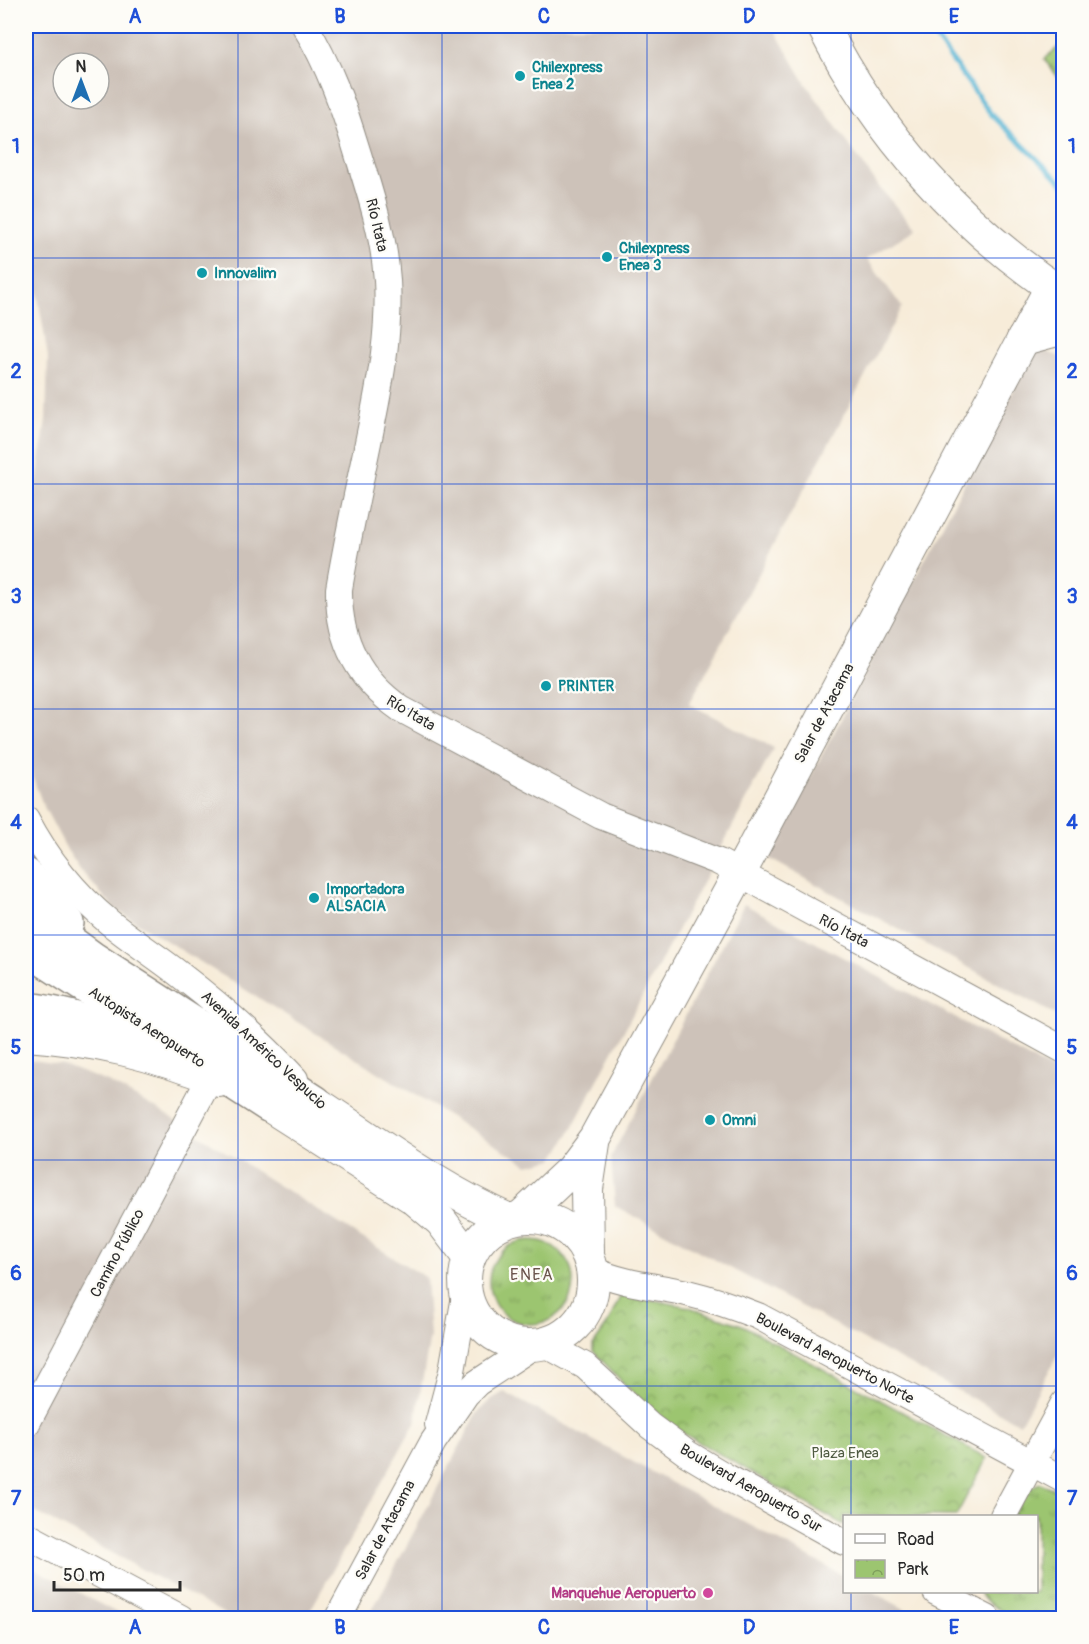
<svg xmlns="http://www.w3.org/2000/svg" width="1089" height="1644" viewBox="0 0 1089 1644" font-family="Pangolin,sans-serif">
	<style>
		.industrial { fill: #cdc2b9; fill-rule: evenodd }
		.grass { fill: url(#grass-tufts); stroke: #64784e; stroke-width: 1.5 }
		.park { fill: url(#park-crowns); stroke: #64784e; stroke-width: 1.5 }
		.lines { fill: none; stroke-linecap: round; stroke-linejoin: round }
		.stream { stroke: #55b4d3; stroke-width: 5 }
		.minor-casing { stroke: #918c82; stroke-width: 28 }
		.major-casing { stroke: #918c82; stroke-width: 34 }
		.highway-casing { stroke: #918c82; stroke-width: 36 }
		.minor { stroke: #fff; stroke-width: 26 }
		.major { stroke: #fff; stroke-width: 32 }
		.highway { stroke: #fff; stroke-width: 33 }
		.grid { fill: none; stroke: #1d4ed8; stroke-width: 1.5; stroke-opacity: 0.55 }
		.culture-dot { fill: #0f9aa8; stroke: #fdfcf7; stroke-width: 2 }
		.hotel-dot { fill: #d1479c; stroke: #fdfcf7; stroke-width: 2 }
		.labels { text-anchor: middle; stroke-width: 4.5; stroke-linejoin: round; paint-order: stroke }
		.culture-label { font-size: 15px; font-weight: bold; fill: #0d838f; stroke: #fdfcf7; text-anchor: start }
		.street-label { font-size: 15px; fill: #2b2b2b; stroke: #fdfcf7 }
		.park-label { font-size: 15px; fill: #4d5940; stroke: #fdfcf7 }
		.hotel-label { font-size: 15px; font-weight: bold; fill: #b23c85; stroke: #fdfcf7; text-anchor: end }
		.neighbourhood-label { font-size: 16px; letter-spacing: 1.5px; fill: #6b554d; stroke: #fdfcf7 }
		.neatline { fill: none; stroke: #1d4ed8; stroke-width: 2 }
		.grid-label { font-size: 20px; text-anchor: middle; font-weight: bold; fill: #1d4ed8 }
	</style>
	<defs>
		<pattern id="grass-tufts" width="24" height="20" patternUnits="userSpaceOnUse" patternTransform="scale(1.5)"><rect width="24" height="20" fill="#9cc570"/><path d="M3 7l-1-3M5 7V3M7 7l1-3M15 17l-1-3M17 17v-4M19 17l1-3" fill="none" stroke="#7fa05c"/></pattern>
		<pattern id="park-crowns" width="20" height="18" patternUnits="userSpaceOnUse" patternTransform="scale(1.5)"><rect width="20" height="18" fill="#9cc570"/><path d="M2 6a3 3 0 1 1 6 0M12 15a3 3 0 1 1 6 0" fill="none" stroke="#7fa05c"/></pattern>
	</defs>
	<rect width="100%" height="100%" fill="#fdfcf7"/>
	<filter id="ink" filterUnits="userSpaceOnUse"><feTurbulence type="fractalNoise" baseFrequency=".0167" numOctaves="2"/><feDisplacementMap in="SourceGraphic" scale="12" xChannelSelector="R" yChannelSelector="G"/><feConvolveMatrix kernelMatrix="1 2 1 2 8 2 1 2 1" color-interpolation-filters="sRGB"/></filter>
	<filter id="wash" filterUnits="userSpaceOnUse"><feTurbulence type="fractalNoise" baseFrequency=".008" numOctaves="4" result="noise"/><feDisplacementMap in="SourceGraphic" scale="24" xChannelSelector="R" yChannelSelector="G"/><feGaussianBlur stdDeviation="1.35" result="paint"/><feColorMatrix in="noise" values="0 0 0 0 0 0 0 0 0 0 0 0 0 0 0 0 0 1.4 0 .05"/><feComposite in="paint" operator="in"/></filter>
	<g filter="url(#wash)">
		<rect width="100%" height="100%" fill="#f7ecd9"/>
		<g class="industrial">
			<path d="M 26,26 L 772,26 L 806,84 L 879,187 L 915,229 L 867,259 L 902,307 L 689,704 L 774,748 L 568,1136 L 554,1159 L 528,1165 L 115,909 L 81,871 L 67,850 L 43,805 L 26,759 L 26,552 L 46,420 L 48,357 L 34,273 L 26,243 ZM 63,63 L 99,63 L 99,99 L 63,99 Z"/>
			<polygon points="1038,348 1063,358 1063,1019 768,858 1035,349"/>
			<polygon points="744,904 1063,1076 1063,1345 1020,1424 615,1206 611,1157"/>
			<polygon points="26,1059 60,1064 110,1083 162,1112 426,1278 430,1336 415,1423 306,1618 232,1618 26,1507"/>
			<polygon points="504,1392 844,1576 844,1592 873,1592 916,1615 914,1618 368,1618 478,1412 490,1400"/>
			<polygon points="26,1564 126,1618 26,1618"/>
		</g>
		<g class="grass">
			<polygon points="1063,43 1063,84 1044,59"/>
			<circle cx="531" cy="1282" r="42"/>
			<path d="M 1040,1483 L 1063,1493 L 1063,1618 C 1050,1618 1032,1622 1019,1618 C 1008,1616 982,1601 979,1592 L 1036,1592 L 1036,1516 L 1012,1516 L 1031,1487 Z"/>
		</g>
		<polygon class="park" points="627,1295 689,1307 742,1325 987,1458 956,1516 844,1516 844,1525 674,1428 629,1389 593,1351 593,1345 607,1325 620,1297"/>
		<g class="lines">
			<polyline class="stream" points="927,26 991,114 1064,185"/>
		</g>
	</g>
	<g filter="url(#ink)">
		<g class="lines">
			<defs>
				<g id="minor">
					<path d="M 305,26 C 329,65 344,108 357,151 C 370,193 384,235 387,280 C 390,330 381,379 371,428 C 360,482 348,535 339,589 C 338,640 359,680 401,709 L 601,816 L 719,862 L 1064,1050"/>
					<path d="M 26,819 C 47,859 74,893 109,922 C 131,940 156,956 179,974 C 221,1006 259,1040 295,1079"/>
					<path d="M 26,1038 C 96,1043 154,1057 219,1084"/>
					<path d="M 593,1270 C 623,1284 655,1286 687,1293 C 712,1299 735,1307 758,1316 L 1064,1480"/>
					<polyline points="545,1344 585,1366 650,1426 688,1454 725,1476 844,1542"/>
					<polyline points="438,1424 452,1371 466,1290"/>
					<polyline points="26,1425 209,1080"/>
					<polyline points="1003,1516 1064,1403"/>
					<polyline points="26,1535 181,1618"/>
					<polyline points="936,1592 987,1618"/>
					<polyline points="338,1618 433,1442 466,1394 477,1383 533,1346"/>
				</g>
				<g id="major">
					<path d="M 823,26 C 877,133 962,229 1064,295"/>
					<polyline points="1023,339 1064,328"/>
					<path d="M 315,1102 C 378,1143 439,1189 509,1220"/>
					<polyline points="268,1105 415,1199 441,1221 469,1258"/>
					<circle cx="529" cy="1281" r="64"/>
					<polyline points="521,1217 571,1170 595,1138 750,854 1051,287"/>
					<polyline points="588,1252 587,1189 594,1143"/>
				</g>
				<g id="highway">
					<polyline points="26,875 67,923"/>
					<polyline points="26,910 92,958 315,1102"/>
					<polyline points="26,948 268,1105"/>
					<path d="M 26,1009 C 69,1014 110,1029 150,1044"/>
				</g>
			</defs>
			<use href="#minor" class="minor-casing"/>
			<use href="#major" class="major-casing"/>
			<use href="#highway" class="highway-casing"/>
			<use href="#minor" class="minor"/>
			<use href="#major" class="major"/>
			<use href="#highway" class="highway"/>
		</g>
	</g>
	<path class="grid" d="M 238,26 L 238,1618M 442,26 L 442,1618M 647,26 L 647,1618M 851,26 L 851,1516M 26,258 L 1064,258M 26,484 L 1064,484M 26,709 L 1064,709M 26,935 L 1064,935M 26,1160 L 1064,1160M 26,1386 L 1064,1386M 851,1592 L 851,1618"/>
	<g class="culture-dot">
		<circle cx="520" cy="76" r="6"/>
		<circle cx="607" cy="257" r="6"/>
		<circle cx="202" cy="273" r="6"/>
		<circle cx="546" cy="686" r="6"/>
		<circle cx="314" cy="898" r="6"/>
		<circle cx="710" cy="1120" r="6"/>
	</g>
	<circle class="hotel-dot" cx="708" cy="1593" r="6"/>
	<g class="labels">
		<g class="culture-label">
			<text x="532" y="72">Chilexpress<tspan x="532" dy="17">Enea 2</tspan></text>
			<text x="619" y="253">Chilexpress<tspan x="619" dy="17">Enea 3</tspan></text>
			<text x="214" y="278">Innovalim</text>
			<text x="558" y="691">PRINTER</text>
			<text x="326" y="894">Importadora<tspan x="326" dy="17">ALSACIA</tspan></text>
			<text x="722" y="1125">Omni</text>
		</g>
		<g class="street-label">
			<text transform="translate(377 225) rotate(77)" y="5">Río Itata</text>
			<text transform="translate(411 713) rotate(31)" y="5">Río Itata</text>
			<text transform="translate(824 713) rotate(-62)" y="5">Salar de Atacama</text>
			<text transform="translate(844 931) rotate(28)" y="5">Río Itata</text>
			<text transform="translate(147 1027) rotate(33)" y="5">Autopista Aeropuerto</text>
			<text transform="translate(264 1050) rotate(43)" y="5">Avenida Américo Vespucio</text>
			<text transform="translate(117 1253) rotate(-62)" y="5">Camino Público</text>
			<text transform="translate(835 1358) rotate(28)" y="5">Boulevard Aeropuerto Norte</text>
			<text transform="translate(751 1488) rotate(30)" y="5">Boulevard Aeropuerto Sur</text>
			<text transform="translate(385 1530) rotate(-62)" y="5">Salar de Atacama</text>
		</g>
		<g class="park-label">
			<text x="845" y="1458">Plaza Enea</text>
		</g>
		<g class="hotel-label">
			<text x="696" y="1598">Manquehue Aeropuerto</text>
		</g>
		<g class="neighbourhood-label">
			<text x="532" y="1280">ENEA</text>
		</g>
	</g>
	<rect width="1089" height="1644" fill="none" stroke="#fdfcf7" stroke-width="66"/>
	<rect x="843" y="1515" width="195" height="78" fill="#fdfcf7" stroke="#a9a8a5" stroke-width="1.5"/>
	<rect x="855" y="1534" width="30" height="9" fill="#ffffff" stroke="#a9a8a5" stroke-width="1.5"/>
	<text x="897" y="1545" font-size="18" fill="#2b2b2b">Road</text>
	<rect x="855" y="1560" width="30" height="18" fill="url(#park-crowns)" stroke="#a9a8a5" stroke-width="1.5"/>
	<text x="897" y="1575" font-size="18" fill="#2b2b2b">Park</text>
	<g transform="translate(81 81)"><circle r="28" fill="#fdfcf7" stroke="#a9a8a5" stroke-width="1.5"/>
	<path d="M0-4.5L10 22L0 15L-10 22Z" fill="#1f6fb2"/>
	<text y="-9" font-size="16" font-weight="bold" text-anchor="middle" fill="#2b2b2b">N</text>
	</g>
	<path d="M54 1581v9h126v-9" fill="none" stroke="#2b2b2b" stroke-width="3"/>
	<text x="63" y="1581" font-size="18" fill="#2b2b2b" stroke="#fdfcf7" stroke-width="4.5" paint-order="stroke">50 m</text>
	<rect x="33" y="33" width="1023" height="1578" class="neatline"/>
	<g class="grid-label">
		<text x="135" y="23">A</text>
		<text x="340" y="23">B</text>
		<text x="544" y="23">C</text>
		<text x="749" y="23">D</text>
		<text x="954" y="23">E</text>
		<text x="16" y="153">1</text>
		<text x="1072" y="153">1</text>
		<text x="16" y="378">2</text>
		<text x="1072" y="378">2</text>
		<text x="16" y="603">3</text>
		<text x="1072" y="603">3</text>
		<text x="16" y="829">4</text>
		<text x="1072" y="829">4</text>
		<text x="16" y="1054">5</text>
		<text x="1072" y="1054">5</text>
		<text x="16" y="1280">6</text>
		<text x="1072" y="1280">6</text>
		<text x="16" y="1505">7</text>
		<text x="1072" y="1505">7</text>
		<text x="135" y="1634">A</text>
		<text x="340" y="1634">B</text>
		<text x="544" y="1634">C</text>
		<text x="749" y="1634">D</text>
		<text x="954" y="1634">E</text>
	</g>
</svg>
